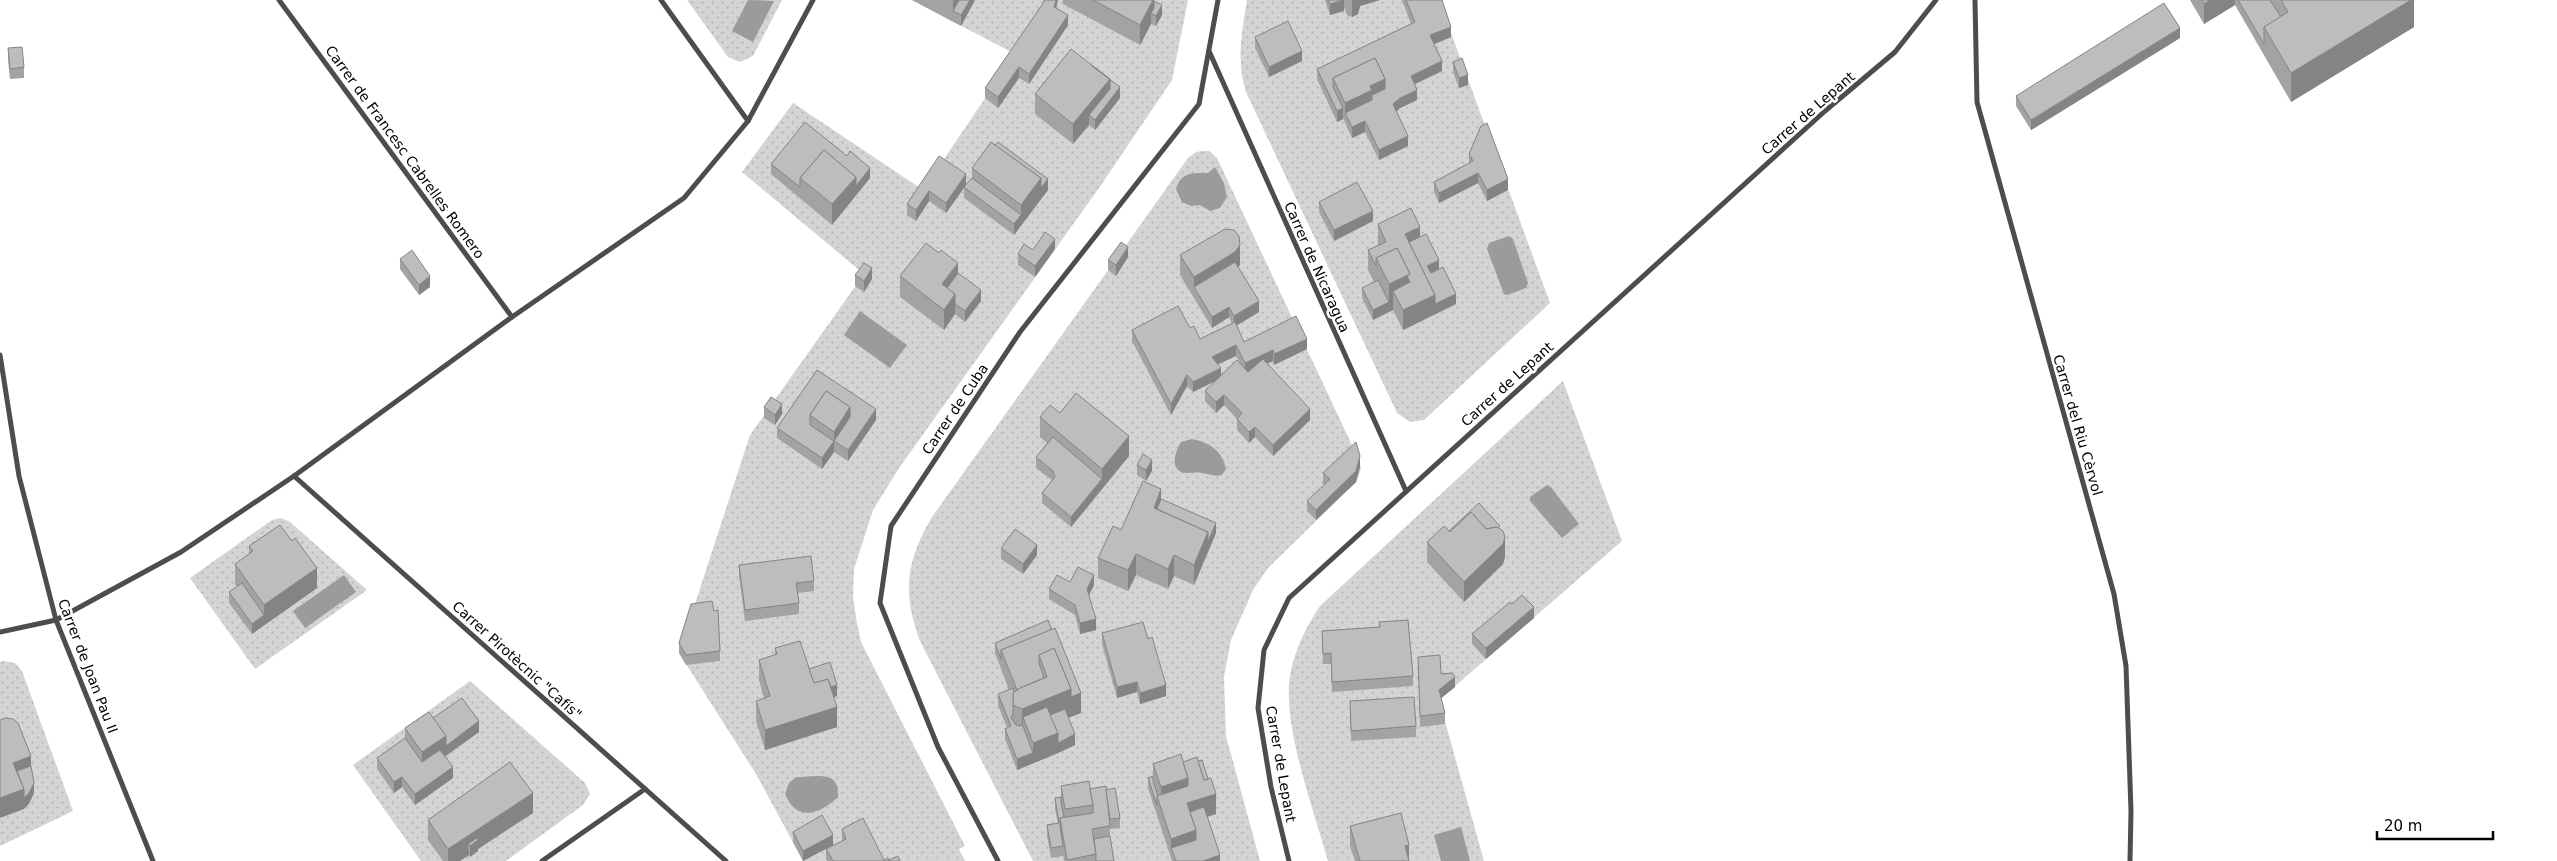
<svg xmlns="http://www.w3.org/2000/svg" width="2557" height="861" viewBox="0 0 2557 861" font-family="'DejaVu Sans',sans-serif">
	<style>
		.garden { fill: url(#garden-dots) }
		.water { fill: #9b9b9b }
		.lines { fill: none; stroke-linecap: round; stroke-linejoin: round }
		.street { stroke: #4d4d4d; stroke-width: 5 }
		.wall { fill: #a3a3a3; fill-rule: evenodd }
		.shaded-wall { fill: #848484 }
		.building { fill: #bdbdbd; stroke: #848484 }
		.labels { text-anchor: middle; stroke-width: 5; stroke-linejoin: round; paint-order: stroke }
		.street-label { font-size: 14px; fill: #000; stroke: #fff }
	</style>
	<defs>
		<pattern id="garden-dots" width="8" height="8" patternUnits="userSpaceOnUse" patternTransform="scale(1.25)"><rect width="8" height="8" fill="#d4d4d4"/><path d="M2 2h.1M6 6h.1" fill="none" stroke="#b4b4b4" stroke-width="1.8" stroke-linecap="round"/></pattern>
	</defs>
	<rect width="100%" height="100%" fill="#fff"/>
	<g class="garden">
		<polygon points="687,0 782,0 753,56 740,62 728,57"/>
		<polygon points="912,0 1188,0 1172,80 1099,188 899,468 873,510 854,569 853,598 857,623 861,642 965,846 959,849 965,861 803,861 756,774 679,653 750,435 864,274 742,172 793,103 923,190 1015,54"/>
		<path d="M 1247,0 L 1439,0 L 1550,303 L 1424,420 L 1410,422 L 1397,413 L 1246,92 C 1236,60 1242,32 1247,0 Z"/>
		<path d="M 1202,151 L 1209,151 L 1217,158 L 1359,460 L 1361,469 L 1356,482 L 1268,568 L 1253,590 L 1231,640 L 1224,677 L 1226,736 L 1260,861 L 1033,861 L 920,641 C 902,593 906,561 932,517 L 1188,158 L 1196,152 Z"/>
		<path d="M 1563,381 L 1622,541 L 1439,700 L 1484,861 L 1328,861 C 1314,811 1282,725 1290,676 C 1294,651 1306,627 1320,606 Z"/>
		<polygon points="281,518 290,522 367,590 255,669 190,578 272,520"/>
		<polygon points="4,661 15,663 22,671 73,811 0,846 0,662"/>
		<polygon points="470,681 585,783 590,794 583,805 506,861 421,861 353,765"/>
	</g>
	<g class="water">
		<polygon points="748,0 774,1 753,42 732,31"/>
		<path d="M 1215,167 L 1224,183 L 1227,197 L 1220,208 L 1210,211 L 1200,205 L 1191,206 L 1182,202 L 1176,189 C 1181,172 1192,173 1208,173 Z"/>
		<polygon points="1509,236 1513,239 1528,283 1526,288 1507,295 1504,294 1487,249 1489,243"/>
		<polygon points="860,311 907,345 890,368 844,335"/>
		<path d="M 1192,439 C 1209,442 1223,451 1226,469 L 1222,475 C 1214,477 1210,474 1202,473 C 1197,472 1191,473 1185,473 C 1169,470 1175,452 1181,442 Z"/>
		<polygon points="1547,485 1551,487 1579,524 1562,538 1530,501 1530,497"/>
		<polygon points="344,575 356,592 305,628 293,611"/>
		<path d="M 796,777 C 816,777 840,769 838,797 C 820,814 797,823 785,794 L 789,783 Z"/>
		<polygon points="1461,827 1470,861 1441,861 1434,835"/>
	</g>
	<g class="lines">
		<g class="street">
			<polyline points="279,0 512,317"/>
			<polyline points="661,0 748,121"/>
			<polyline points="1975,0 1977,102 2114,594 2126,666 2131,811 2130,861"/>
			<polyline points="1209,51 1406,491"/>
			<polyline points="0,355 19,476 56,620 153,861"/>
			<polyline points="294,476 726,861"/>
			<polyline points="0,632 56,620 181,552 294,476 512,317 684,198 748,121 813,0"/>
			<polyline points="542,861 645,789"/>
			<polyline points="998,861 938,747 880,603 891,526 1020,332 1199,104 1218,0"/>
			<polyline points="1289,861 1271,787 1258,708 1264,650 1289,598 1825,111 1895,52 1936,0"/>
		</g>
	</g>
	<g class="wall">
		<polygon points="912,0 975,0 961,26"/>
		<polygon points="1063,0 1154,0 1162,15 1156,26 1151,24 1140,45 1063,4"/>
		<polygon points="1325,0 1380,0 1360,6 1358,14 1352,17 1347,15 1344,7 1344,11 1330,15"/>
		<polygon points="1402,0 1442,0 1451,37 1434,44 1442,71 1415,84 1417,100 1400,108 1396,112 1408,146 1379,160 1365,132 1352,138 1343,118 1343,119 1337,122 1317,79 1317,69 1411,24"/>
		<polygon points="2190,0 2414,0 2414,27 2291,102 2235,5 2204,24"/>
		<polygon points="1044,2 1056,8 1068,25 1029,84 1019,78 998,108 985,98 985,88"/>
		<polygon points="1255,37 1302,61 1269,77 1255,48"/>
		<polygon points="2180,38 2031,130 2016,106 2016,96"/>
		<polygon points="8,48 24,67 24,78 10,79 8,59"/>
		<polygon points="1453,62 1468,85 1459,88 1453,72"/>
		<polygon points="1035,94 1120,98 1095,130 1089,125 1073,144 1035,114"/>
		<polygon points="1469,154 1508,190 1487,201 1478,183 1439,203 1434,192 1434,182 1469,163"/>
		<polygon points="847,156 870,178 832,225 771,174 771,164"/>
		<polygon points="939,156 966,185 946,213 929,201 916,221 907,215 907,204"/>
		<polygon points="972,168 1048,190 1014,235 964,198 964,187 972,178"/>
		<polygon points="1319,202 1373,221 1334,241 1319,212"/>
		<polygon points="1378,224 1420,237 1439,269 1456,304 1403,330 1393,310 1373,320 1362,298 1362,288 1374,282 1368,270 1368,250 1378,245"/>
		<polygon points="1055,249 1035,277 1018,265 1018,254 1033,250"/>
		<path d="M 1180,255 L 1240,265 L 1238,267 L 1259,312 L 1236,326 L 1244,342 L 1307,349 L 1274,365 L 1273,361 L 1267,363 L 1310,420 L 1273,456 L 1255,437 L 1249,443 L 1237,430 L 1237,419 L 1224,405 L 1216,413 L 1205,401 L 1205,391 L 1214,382 L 1193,392 L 1187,386 L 1171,415 L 1132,341 L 1132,330 L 1190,328 L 1200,339 L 1232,324 L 1229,317 L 1212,328 L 1180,275 ZM 1236,356 L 1241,365 L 1221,375 L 1218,364 Z"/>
		<polygon points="1128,257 1116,276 1108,270 1108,260"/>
		<polygon points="400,259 430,287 419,295 400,269"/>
		<polygon points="958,273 981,301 965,322 955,314 944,330 900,297 900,276"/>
		<polygon points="855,275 872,279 864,292 855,286"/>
		<polygon points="817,370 876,420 848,461 834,452 822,469 777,438 777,428"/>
		<polygon points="764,407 782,414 775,425 764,418"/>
		<polygon points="1060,413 1129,456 1071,527 1042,503 1042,493 1052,480 1036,468 1036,457 1047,443 1040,437 1040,417"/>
		<polygon points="1137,465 1152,471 1146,481 1137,475"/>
		<polygon points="1360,467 1356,482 1316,520 1307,511 1307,501 1324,485 1323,484 1323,473"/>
		<polygon points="1161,499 1216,533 1194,585 1174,576 1168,589 1136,575 1128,591 1098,578 1098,558 1121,530"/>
		<polygon points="1500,529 1505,557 1503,564 1464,602 1427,562 1427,542 1449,531"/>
		<polygon points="249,546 317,588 252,634 229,603 229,592 237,587 235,584 235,564 249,554"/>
		<polygon points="1001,548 1037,555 1023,574 1001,559"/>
		<polygon points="739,565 814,581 814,591 798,593 799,603 799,614 745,621 739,575"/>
		<polygon points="1070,582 1094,585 1089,595 1096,630 1080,634 1075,615 1049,599 1049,589"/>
		<polygon points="1512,604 1534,618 1486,659 1472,644 1472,634"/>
		<polygon points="714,611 720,651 720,661 686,665 679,653 679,643"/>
		<polygon points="1048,620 1081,713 1068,718 1075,745 1058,753 1017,770 1005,739 1005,729 1007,728 998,705 998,694 1009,690 995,653 995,643"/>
		<polygon points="1379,622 1413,676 1413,686 1332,692 1331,664 1323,664 1322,631 1379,627"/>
		<polygon points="1102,633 1148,639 1166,696 1140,704 1137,692 1117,698 1102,644"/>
		<polygon points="775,648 809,669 837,696 834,697 837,727 765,750 756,721 756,701 764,698 759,680 759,660 775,655"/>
		<polygon points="1418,657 1441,674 1455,687 1441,698 1445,713 1445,724 1420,727"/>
		<polygon points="1350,701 1416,726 1416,737 1351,741"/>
		<polygon points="433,718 479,732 445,757 453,778 415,805 402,787 394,793 377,769 377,758 405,738 405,728"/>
		<polygon points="1183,762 1216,814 1207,817 1220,861 1172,861 1148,788 1148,778 1153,776 1153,764"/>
		<polygon points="1061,786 1106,790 1120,818 1120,828 1110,829 1110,836 1114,861 1064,861 1063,855 1063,856 1051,858 1047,835 1047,825 1058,823 1055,809 1055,798 1061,797"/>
		<polygon points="533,813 478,849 478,851 470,857 469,855 460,861 443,861 428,840 428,820"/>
		<polygon points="1350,826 1409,845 1409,861 1355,861 1350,846"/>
		<polygon points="842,829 884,860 900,861 827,861 826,859 826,849 842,841"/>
		<polygon points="793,832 833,845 803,861 793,842"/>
	</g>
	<g class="shaded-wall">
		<polygon points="954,0 964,0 953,11 953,1"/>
		<polygon points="970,0 975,0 961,26 961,15"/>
		<polygon points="1056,0 1058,0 1054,18 1054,7"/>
		<polygon points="1153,0 1154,0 1154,15 1151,13 1151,24 1140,45 1140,25"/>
		<polygon points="1344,0 1344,11 1330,15 1330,4"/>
		<polygon points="1352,0 1380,0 1360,6 1358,14 1352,17"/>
		<polygon points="2210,0 2235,0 2235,5 2204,24 2204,4"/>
		<polygon points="2411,0 2414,0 2414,27 2291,102 2291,73"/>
		<polygon points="1162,5 1162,15 1156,26 1156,16"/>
		<polygon points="1068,15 1068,25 1029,84 1029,74"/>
		<polygon points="1451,27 1451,37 1430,46 1430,35"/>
		<polygon points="2180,28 2180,38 2031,130 2031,120"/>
		<polygon points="1302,51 1302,61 1269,77 1269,67"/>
		<polygon points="1442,61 1442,71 1411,86 1411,76"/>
		<polygon points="1019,67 1019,78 998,108 998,97"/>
		<polygon points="1468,75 1468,85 1459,88 1459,78"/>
		<polygon points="1110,79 1110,100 1089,115 1089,125 1073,144 1073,124"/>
		<polygon points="1385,79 1385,99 1345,113 1345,103 1370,86"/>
		<polygon points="1120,87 1120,98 1095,130 1095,120"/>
		<polygon points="1417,90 1417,100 1400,108 1393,115 1393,104 1400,98"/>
		<polygon points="1343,108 1343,119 1337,122 1337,111"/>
		<polygon points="1365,121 1365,132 1352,138 1352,127"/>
		<polygon points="1408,136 1408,146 1379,160 1379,150"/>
		<polygon points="870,168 870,178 832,225 832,204 856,177"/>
		<polygon points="1478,173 1478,183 1439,203 1439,193"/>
		<polygon points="966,174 966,185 946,213 946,203"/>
		<polygon points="1041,178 1048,179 1048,190 1014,235 1014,224 1021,215 1021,205"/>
		<polygon points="1508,179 1508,190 1487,201 1487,190"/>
		<polygon points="929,191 929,201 916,221 916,210"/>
		<polygon points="1373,211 1373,221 1334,241 1334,230"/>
		<polygon points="1420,227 1420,247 1409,252 1405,234"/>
		<polygon points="1055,239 1055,249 1035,277 1035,266"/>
		<polygon points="1240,245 1240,265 1235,272 1194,287 1194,277"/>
		<polygon points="1128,247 1128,257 1116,276 1116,265"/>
		<polygon points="1439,260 1439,271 1427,277 1427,266"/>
		<polygon points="958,263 958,283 942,294 942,284"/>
		<polygon points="872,268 872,279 864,292 864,281"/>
		<polygon points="1410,274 1410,302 1393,291 1393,310 1373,320 1373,310 1389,302 1389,284"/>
		<polygon points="430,276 430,287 419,295 419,285"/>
		<polygon points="981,290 981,301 965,322 965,311"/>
		<polygon points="955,294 955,314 944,330 944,310"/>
		<polygon points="1456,294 1456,304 1403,330 1403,310 1435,295"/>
		<polygon points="1259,301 1259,312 1234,327 1234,316"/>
		<polygon points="1229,307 1229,317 1212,328 1212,317"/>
		<polygon points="1307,339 1307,349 1274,365 1274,354"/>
		<polygon points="1236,345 1236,356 1212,367 1212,357"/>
		<polygon points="1273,350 1273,361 1245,374 1245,363"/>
		<polygon points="1221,368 1221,378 1193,392 1193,382"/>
		<polygon points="1187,375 1187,386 1171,415 1171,404"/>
		<polygon points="1224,395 1224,405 1216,413 1216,402"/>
		<polygon points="782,404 782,414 775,425 775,415"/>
		<polygon points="850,407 850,428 834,441 834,452 822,469 822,458 834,441 834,432"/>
		<polygon points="876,409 876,420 848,461 848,450"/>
		<polygon points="1310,409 1310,420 1273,456 1273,445"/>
		<polygon points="1255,427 1255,437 1249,443 1249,432"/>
		<polygon points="1129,436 1129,456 1071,527 1071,517 1102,479 1102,469"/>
		<polygon points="1360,456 1360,467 1356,482 1316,520 1316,510"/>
		<polygon points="1152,460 1152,471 1146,481 1146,470"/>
		<polygon points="1161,489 1161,510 1154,517 1154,508"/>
		<polygon points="1216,523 1216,533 1194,585 1194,565 1208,532"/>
		<polygon points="1505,537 1505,557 1503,564 1464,602 1464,582"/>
		<polygon points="1037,545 1037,555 1023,574 1023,564"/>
		<polygon points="1136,554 1136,575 1128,591 1128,570"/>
		<polygon points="1174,555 1174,576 1168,589 1168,569"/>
		<polygon points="317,568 317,588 252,634 252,624 264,615 264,605"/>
		<polygon points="1094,575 1094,585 1087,599 1087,589"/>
		<polygon points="1534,607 1534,618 1486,659 1486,648"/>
		<polygon points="1096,619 1096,630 1080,634 1080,623"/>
		<polygon points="1455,677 1455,687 1439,700 1439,690"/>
		<polygon points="1137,682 1137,692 1117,698 1117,687"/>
		<polygon points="837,685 837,696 814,703 814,693"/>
		<polygon points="1166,685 1166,696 1140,704 1140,693"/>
		<polygon points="1071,689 1081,693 1081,713 1050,725 1023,717 1023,737 1022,737 1022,709"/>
		<polygon points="837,707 837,727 765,750 765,730"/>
		<polygon points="479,721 479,732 422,772 422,752 446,736"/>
		<polygon points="1058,733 1075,734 1075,745 1058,753 1017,770 1017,759 1033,753 1033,743"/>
		<polygon points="31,756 31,776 17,782 13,763"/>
		<polygon points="453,767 453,778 415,805 415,794"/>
		<polygon points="1184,771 1216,794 1216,814 1190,822 1161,804 1161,787"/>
		<polygon points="402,777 402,787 394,793 394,782"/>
		<polygon points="34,783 34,793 29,804 24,809 0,818 0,798"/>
		<polygon points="533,793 533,813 478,849 478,851 470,857 470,846 468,844 469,855 460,861 448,861 448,849"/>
		<polygon points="1196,830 1196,850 1171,848 1171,839"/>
		<polygon points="833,835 833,845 803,861 803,851"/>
		<polygon points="1409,845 1409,861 1405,846"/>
		<polygon points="1220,855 1220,861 1203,861"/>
	</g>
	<g class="building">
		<polygon points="959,0 970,0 961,15 953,11"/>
		<polygon points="1044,0 1056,0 1054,7 1068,15 1029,74 1019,67 998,97 985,88 1044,2"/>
		<polygon points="1093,0 1153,0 1140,25"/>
		<polygon points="1328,0 1344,0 1330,4"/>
		<polygon points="1406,0 1442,0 1451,27 1430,35 1442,61 1411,76 1417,90 1400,98 1393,104 1408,136 1379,150 1365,121 1352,127 1345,113 1372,100 1372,95 1385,89 1385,79 1375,58 1333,78 1333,87 1343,108 1337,111 1317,69 1415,22"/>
		<polygon points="2202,0 2210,0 2204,4"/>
		<polygon points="2238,0 2270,0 2281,17 2264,27 2264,44"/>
		<polygon points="2281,0 2411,0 2291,73 2264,27 2288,12"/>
		<polygon points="1154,1 1162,5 1156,16 1151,13 1154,8"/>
		<polygon points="2164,3 2180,28 2031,120 2016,96"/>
		<polygon points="1288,21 1302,51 1269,67 1255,37"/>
		<polygon points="22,47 24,67 10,69 8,48"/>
		<polygon points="1071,49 1110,79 1073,124 1035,94"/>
		<polygon points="1375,58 1385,79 1370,86 1372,90 1345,103 1333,78"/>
		<polygon points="1462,58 1468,75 1459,78 1453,62"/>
		<polygon points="1092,66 1120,87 1095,120 1089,115 1110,89 1110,79"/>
		<polygon points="805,122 847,156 850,151 870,168 856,186 856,177 824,150 800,178 800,187 771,164"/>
		<polygon points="1487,123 1508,179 1487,190 1478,173 1439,193 1434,182 1473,161 1469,154 1481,126"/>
		<polygon points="991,142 1041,178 1021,205 972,168"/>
		<polygon points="998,142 1048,179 1041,188 1041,178 995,145"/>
		<polygon points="824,150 856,177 832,204 800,178"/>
		<polygon points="939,156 966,174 946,203 929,191 916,210 907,204"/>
		<polygon points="972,178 1021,215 1014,224 964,187"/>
		<polygon points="1357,182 1373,211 1334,230 1319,202"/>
		<polygon points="1411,208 1420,227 1405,234 1435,295 1403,310 1393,291 1410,282 1407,276 1410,274 1397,248 1376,258 1376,266 1368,250 1386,242 1378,224"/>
		<polygon points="1225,229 1234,230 1239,236 1240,245 1235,252 1194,277 1180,255"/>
		<polygon points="1045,232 1055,239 1035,266 1018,254 1024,244 1033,250"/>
		<polygon points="1426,234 1439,260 1427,266 1431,273 1443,267 1456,294 1435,304 1435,295 1409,242"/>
		<polygon points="1121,242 1128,247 1116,265 1108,260"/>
		<polygon points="926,243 939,253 941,250 958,263 942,284 955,294 944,310 900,276"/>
		<polygon points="1397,248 1410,274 1389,284 1376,258"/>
		<polygon points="412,250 430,276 419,285 400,259"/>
		<polygon points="1235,262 1259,301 1234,316 1229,307 1212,317 1194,287"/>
		<polygon points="864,263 872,268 864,281 855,275"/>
		<polygon points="958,273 981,290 965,311 955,304 955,294 947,288"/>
		<polygon points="1378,280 1389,302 1373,310 1362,288"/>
		<polygon points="1178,306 1190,328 1194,326 1200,339 1235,322 1244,342 1296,316 1307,339 1274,354 1273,350 1245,363 1236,345 1212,357 1221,368 1193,382 1187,375 1171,404 1132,330"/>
		<polygon points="1263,359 1310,409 1273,445 1255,427 1249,432 1237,419 1242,413 1224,395 1216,402 1205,391 1237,360 1248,372"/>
		<polygon points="817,370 876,409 848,450 834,441 850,417 850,407 826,391 810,415 810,425 834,441 822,458 777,428"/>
		<polygon points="826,391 850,407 834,432 810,415"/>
		<polygon points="1076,393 1129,436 1102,469 1040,417 1050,405 1060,413"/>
		<polygon points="771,397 782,404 775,415 764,407"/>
		<polygon points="1053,437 1102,479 1071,517 1042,493 1055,477 1053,471 1036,457"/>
		<polygon points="1356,442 1360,456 1356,471 1316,510 1307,501 1330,479 1323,473"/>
		<polygon points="1143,454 1152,460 1146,470 1137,465"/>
		<polygon points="1143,481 1161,489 1154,508 1208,532 1194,565 1174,555 1168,569 1136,554 1128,570 1098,558 1113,526 1121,530"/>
		<polygon points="1161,499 1216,523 1208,542 1208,532 1157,509"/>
		<polygon points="1479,503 1500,526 1498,528 1497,527 1486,529 1471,512 1450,532 1449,531"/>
		<polygon points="1471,512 1486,529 1497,527 1503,531 1505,537 1503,544 1464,582 1427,542 1444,526 1450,532"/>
		<polygon points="280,525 292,541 295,538 317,568 264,605 235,564 253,551 249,546"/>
		<polygon points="1015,529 1037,545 1023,564 1001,548"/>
		<polygon points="811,556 814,581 796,583 799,603 745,610 739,565"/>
		<polygon points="1078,567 1094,575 1087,589 1096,619 1080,623 1075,605 1049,589 1057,575 1070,582"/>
		<polygon points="242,583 264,615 252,624 229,592"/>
		<polygon points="1522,595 1534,607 1486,648 1472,634 1510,602 1512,604"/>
		<polygon points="712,601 714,611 718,610 720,651 686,655 679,643 691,604"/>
		<polygon points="1048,620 1052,630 1001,650 1001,659 995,643"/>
		<polygon points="1408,620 1413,676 1332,682 1331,653 1323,654 1322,631 1380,627 1379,622"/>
		<polygon points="1143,622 1148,639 1152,637 1166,685 1140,693 1137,682 1117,687 1102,633"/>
		<polygon points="1055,628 1081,693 1071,697 1071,689 1054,648 1039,655 1039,663 1044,678 1020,688 1017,690 1001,650"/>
		<polygon points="800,641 814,683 828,679 837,707 765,730 756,701 770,696 759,660 777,654 775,648"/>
		<polygon points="1054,648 1071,689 1022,709 1013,705 1013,693 1020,688 1047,677 1039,655"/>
		<polygon points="1440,655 1441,674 1452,673 1455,677 1439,690 1445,713 1420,716 1418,657"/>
		<polygon points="830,662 837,685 831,687 828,679 814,683 809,669"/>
		<polygon points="1013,688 1014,692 1013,693 1013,713 1011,718 1016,725 1023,726 1033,753 1017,759 1005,729 1011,726 998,694"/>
		<polygon points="1414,697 1416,726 1351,731 1350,701"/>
		<polygon points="462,698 479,721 446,746 446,736 433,718"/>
		<polygon points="1047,707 1058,733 1033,743 1023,717"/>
		<polygon points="1065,709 1075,734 1058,743 1058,733 1050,715"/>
		<polygon points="429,712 446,736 422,752 405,728"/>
		<polygon points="5,718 13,719 18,723 31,756 13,763 24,789 0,798 0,720"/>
		<polygon points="405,738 422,762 440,750 453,767 415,794 402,777 394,782 377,758"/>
		<polygon points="1181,754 1188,778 1161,787 1153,764"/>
		<polygon points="1197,757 1204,780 1211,778 1216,794 1187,803 1196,830 1171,839 1157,796 1188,786 1188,778 1183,762"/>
		<polygon points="1202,760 1208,779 1204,780 1198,761"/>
		<polygon points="510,762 533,793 448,849 428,820"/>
		<polygon points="31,766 34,783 29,793 24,798 24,789 17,771"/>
		<polygon points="1153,776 1153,781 1158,796 1157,796 1157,805 1148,778"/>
		<polygon points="1089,781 1093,805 1065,809 1061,786"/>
		<polygon points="1106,786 1110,826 1092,829 1096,854 1067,860 1060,818 1093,813 1093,805 1090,789"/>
		<polygon points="1115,788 1120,818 1110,819 1106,790"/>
		<polygon points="1061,797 1061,803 1064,817 1060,818 1060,827 1063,846 1051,848 1047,825 1059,823 1055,798"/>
		<polygon points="1204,807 1220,855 1203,861 1176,861 1171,848 1196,840 1196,830 1190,812"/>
		<polygon points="1401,813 1409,845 1405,846 1409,861 1360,861 1350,826"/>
		<polygon points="822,815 833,835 803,851 793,832"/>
		<polygon points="863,818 884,860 883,861 833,861 826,849 846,839 842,829"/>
		<polygon points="1110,836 1114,861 1096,861 1096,854 1094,839"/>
		<polygon points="477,838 478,840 470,846 468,844"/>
		<polygon points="898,856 900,861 889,861 889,860"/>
		<polygon points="888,858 889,861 883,861"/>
	</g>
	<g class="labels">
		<g class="street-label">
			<text transform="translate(1808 113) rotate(-41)" y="5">Carrer de Lepant</text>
			<text transform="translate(405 152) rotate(54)" y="5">Carrer de Francesc Cabrelles Romero</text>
			<text transform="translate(1317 267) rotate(66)" y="5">Carrer de Nicaragua</text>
			<text transform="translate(1507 384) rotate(-42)" y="5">Carrer de Lepant</text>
			<text transform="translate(955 409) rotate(-56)" y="5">Carrer de Cuba</text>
			<text transform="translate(2078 425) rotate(74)" y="5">Carrer del Riu Cèrvol</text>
			<text transform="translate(517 660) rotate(42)" y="5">Carrer Pirotècnic "Cafís"</text>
			<text transform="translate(88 666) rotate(69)" y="5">Carrer de Joan Pau II</text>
			<text transform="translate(1281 764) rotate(80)" y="5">Carrer de Lepant</text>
		</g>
	</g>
	<path d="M2377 831v8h116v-8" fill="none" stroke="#000000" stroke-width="2.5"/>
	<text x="2384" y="831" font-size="15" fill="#000000" stroke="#ffffff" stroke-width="4" paint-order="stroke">20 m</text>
</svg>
